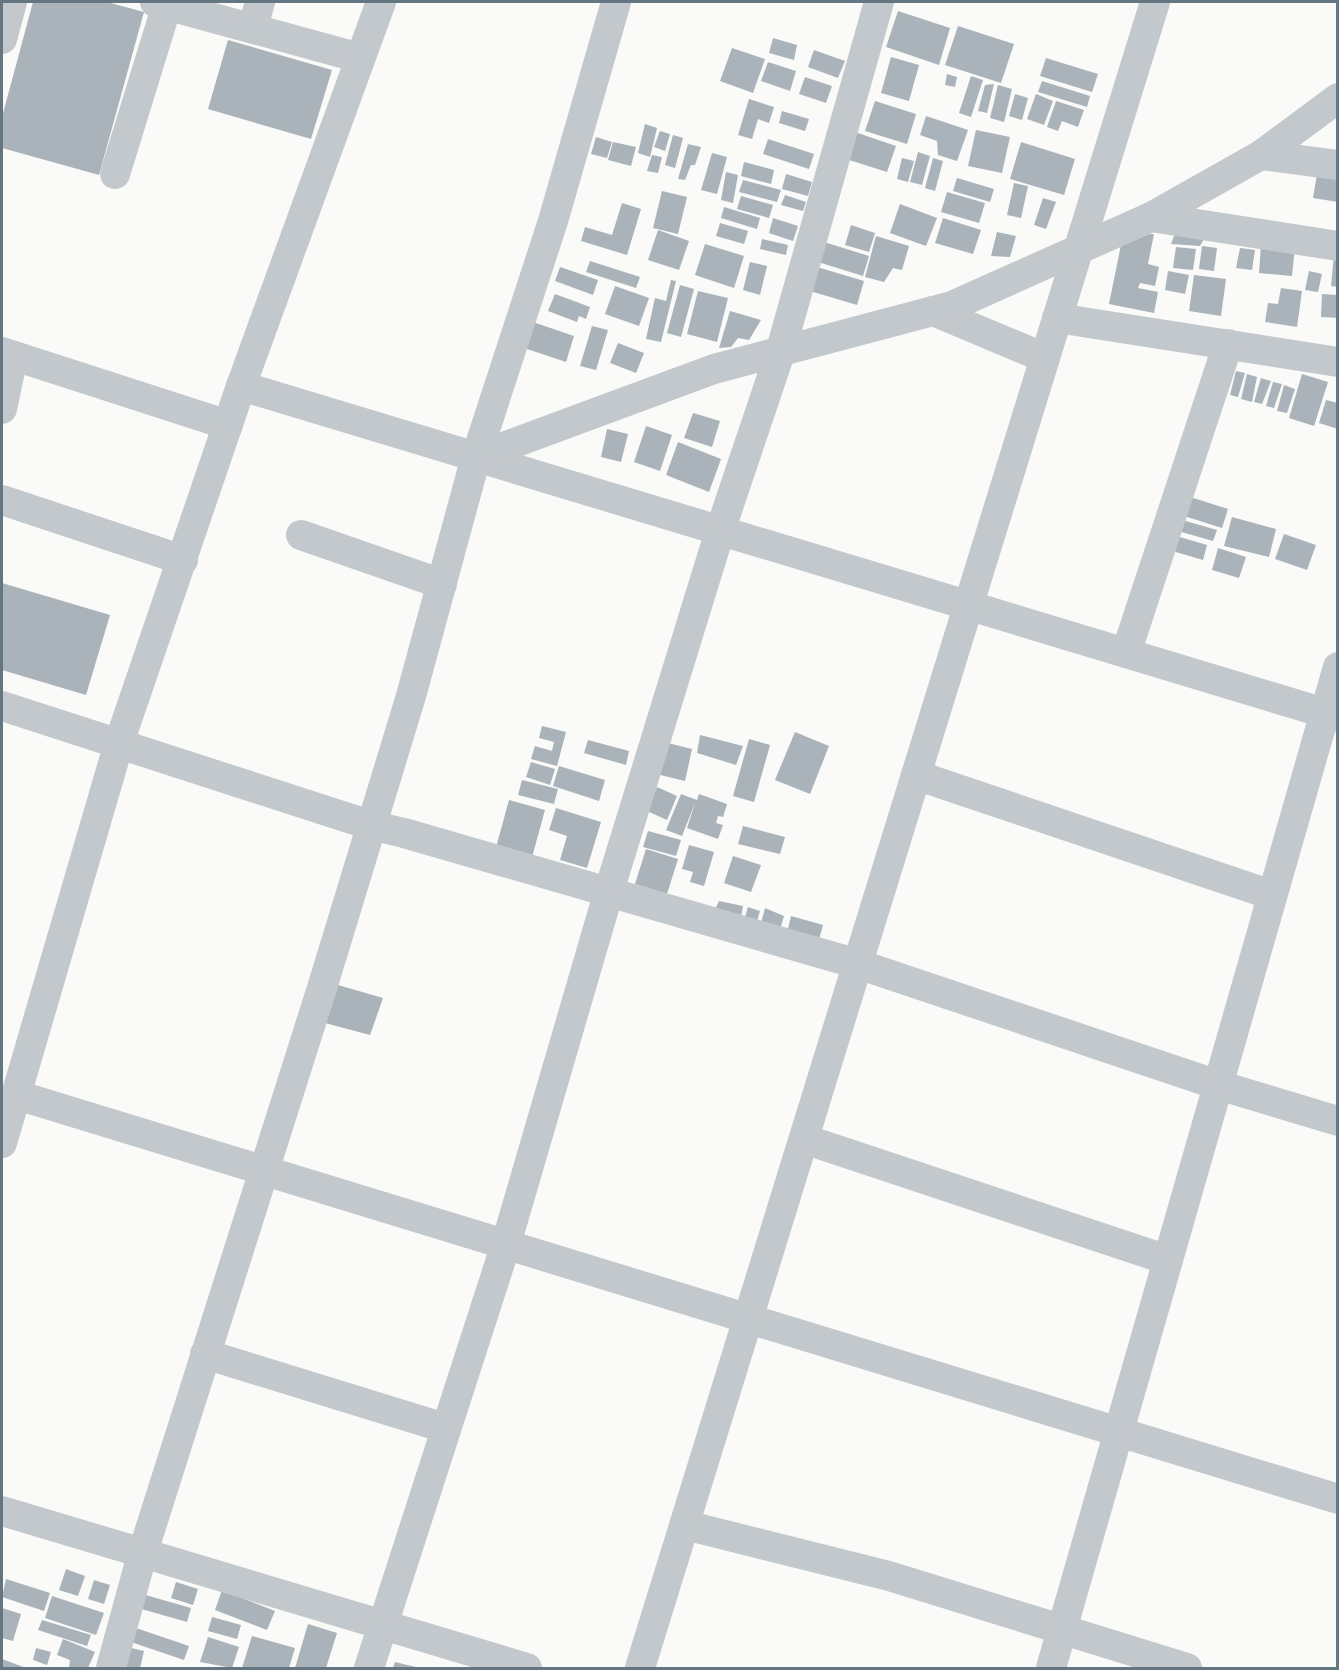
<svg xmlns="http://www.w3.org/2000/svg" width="1339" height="1670" viewBox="0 0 1339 1670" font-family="Arial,sans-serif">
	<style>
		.building { fill: #aab3b9 }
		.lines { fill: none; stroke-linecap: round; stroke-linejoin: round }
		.minor { stroke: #c3c8cc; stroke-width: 30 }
	</style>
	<rect width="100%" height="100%" fill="#fafaf8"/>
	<g class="building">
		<polygon points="33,2 107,2 144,12 99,175 2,148 2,117"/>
		<polygon points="898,11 950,28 939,65 886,47"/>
		<polygon points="958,26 1014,44 1001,83 945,65"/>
		<polygon points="773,38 797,45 794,60 769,53"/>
		<polygon points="228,40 332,70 311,139 208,109"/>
		<polygon points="732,48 765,59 753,93 720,81"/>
		<polygon points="814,50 845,61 838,78 808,67"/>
		<polygon points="891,57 919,65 909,101 881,93"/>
		<polygon points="1046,58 1098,74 1092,92 1040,76"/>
		<polygon points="768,62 796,71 790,91 761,81"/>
		<polygon points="947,74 957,77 955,87 945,85"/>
		<polygon points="971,76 983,80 971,117 959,113"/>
		<polygon points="805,77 832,86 826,103 799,94"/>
		<polygon points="1042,81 1090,96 1087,107 1038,92"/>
		<polygon points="994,84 987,113 978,111 985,85"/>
		<polygon points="998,85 1012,89 1004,122 990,118"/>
		<polygon points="1015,94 1028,98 1022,120 1009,116"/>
		<polygon points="1036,94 1053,101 1044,125 1027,119"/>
		<polygon points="749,99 774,107 769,123 758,119 752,139 738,135"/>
		<polygon points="875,101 916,114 907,144 865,131"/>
		<polygon points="1056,101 1084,110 1078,127 1062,121 1058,131 1047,127"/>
		<polygon points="782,111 809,119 805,131 779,123"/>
		<polygon points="926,116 968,130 957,161 938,155 937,141 920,135"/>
		<polygon points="645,124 657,128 650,157 638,153"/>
		<polygon points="976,130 1010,137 1002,173 968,166"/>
		<polygon points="660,131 670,134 665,151 654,147"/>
		<polygon points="855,132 896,146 887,172 846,159"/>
		<polygon points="673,135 683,138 675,168 665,165"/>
		<polygon points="596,137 612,142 607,158 591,154"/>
		<polygon points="768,139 814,154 809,169 763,154"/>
		<polygon points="613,142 636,147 631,166 608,160"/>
		<polygon points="1021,142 1075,159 1064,195 1010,179"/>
		<polygon points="688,144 701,147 695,165 691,165 685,180 678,179"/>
		<polygon points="918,152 930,156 922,185 910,182"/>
		<polygon points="712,153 727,157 717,194 701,190"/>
		<polygon points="652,155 662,157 658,173 647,171"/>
		<polygon points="902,158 914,161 908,182 897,179"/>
		<polygon points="933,158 943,161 935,191 925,188"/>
		<polygon points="744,162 774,170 771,184 741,176"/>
		<polygon points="1318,168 1338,170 1338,202 1313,198"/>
		<polygon points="726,172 738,175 733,203 721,200"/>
		<polygon points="786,174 812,182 808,196 782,189"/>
		<polygon points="957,178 994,189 990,202 953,191"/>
		<polygon points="743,180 781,190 777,202 739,192"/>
		<polygon points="1014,183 1028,186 1021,218 1007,215"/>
		<polygon points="662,191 687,197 678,234 653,228"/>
		<polygon points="947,192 985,203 979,223 941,212"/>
		<polygon points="785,195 806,202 803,211 781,205"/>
		<polygon points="741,196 773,205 769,218 737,209"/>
		<polygon points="1043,198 1056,202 1046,229 1034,225"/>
		<polygon points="622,203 641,209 627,255 581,241 585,227 612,235"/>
		<polygon points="900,204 937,218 926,246 890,233"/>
		<polygon points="724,207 760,218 757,229 721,218"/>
		<polygon points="773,218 798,226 793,241 769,233"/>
		<polygon points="943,218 981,230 973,254 935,243"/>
		<polygon points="720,223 748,231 744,244 716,236"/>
		<polygon points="851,225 875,233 869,252 845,245"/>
		<polygon points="1177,228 1208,232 1200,246 1171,244"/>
		<polygon points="658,230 689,241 679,270 648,260"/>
		<polygon points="997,232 1016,236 1010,257 991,256"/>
		<polygon points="1154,234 1148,264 1159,267 1155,286 1140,283 1138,288 1158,292 1154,313 1109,304 1123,235"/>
		<polygon points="876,236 909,246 902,270 893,268 884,282 865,277"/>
		<polygon points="762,239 788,245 786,255 760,249"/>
		<polygon points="824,242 869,256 863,276 818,262"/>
		<polygon points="705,244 744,256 734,288 695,275"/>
		<polygon points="1261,244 1295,247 1292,276 1259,273"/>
		<polygon points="1202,246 1217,248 1214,271 1199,269"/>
		<polygon points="1176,247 1196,249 1193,270 1173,268"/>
		<polygon points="1240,248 1255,250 1252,270 1236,268"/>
		<polygon points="1334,254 1338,255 1338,287 1331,286"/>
		<polygon points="590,261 640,277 636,288 586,272"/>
		<polygon points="750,262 767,266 760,295 743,290"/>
		<polygon points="560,267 598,280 593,295 555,281"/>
		<polygon points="817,267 864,281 857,305 810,291"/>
		<polygon points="1168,271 1189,275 1185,294 1165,290"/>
		<polygon points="1309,271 1322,274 1318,292 1305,290"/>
		<polygon points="1194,275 1226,279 1221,316 1189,311"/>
		<polygon points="671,280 676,281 661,342 646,339 655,298 666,301"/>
		<polygon points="680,285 694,289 681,337 667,333"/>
		<polygon points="615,286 649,298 639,326 605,314"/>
		<polygon points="1281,288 1302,291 1297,327 1265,322 1268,303 1278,304"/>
		<polygon points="698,291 728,298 717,342 687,334"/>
		<polygon points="555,294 590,307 586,319 579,316 577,322 548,311"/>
		<polygon points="1322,294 1338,295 1338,318 1321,317"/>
		<polygon points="730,311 761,320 749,340 738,338 731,347 719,348"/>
		<polygon points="530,321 574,336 566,362 521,347"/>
		<polygon points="592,326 608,330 596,370 580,366"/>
		<polygon points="618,343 644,353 636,373 610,363"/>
		<polygon points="1236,371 1245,373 1238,397 1230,395"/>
		<polygon points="1247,374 1257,377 1252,402 1241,399"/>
		<polygon points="1302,374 1328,382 1314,426 1289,418"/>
		<polygon points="1261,378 1271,381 1262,404 1254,402"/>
		<polygon points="1273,382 1282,384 1274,408 1266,406"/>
		<polygon points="1284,385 1295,389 1287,413 1277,411"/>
		<polygon points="1326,400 1338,403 1338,429 1319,423"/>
		<polygon points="693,413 720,421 712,447 684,438"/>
		<polygon points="646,426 672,435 660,471 634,462"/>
		<polygon points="607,429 628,434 621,462 601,457"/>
		<polygon points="678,442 721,459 709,492 666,475"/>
		<polygon points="1187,496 1228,509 1222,528 1181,515"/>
		<polygon points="1232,517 1276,529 1269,557 1224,546"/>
		<polygon points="1182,520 1217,530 1213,541 1178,531"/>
		<polygon points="1284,534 1316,545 1307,570 1275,559"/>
		<polygon points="1173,535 1207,545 1203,560 1169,550"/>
		<polygon points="1218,548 1246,557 1239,578 1212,570"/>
		<polygon points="2,583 110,615 86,695 2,670"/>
		<polygon points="542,726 566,732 557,766 531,759 535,746 552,751 554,742 539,738"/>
		<polygon points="795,732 829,746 810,794 775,780"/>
		<polygon points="700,735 743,746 736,765 697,753"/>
		<polygon points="749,739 770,745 754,802 733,796"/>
		<polygon points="588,740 629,751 626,765 584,753"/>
		<polygon points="660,741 692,749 685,781 652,773"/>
		<polygon points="531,762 555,769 550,785 526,777"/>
		<polygon points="559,766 605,780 599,801 553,786"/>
		<polygon points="522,780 558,789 554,804 518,795"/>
		<polygon points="657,787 677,796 667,820 647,811"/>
		<polygon points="681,794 697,800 699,794 727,804 723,817 718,816 716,823 723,825 718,839 687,828 695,803 682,836 666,830"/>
		<polygon points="509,800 545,810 531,861 495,851"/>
		<polygon points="556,808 601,822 587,868 560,860 567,836 549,830"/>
		<polygon points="743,826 785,837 780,854 738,844"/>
		<polygon points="648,831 681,840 676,856 643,847"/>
		<polygon points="689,845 714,852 704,886 690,882 693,872 682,869"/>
		<polygon points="646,849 678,859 667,894 635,884"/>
		<polygon points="733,856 761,865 751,892 724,883"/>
		<polygon points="719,901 743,906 741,918 714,912"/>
		<polygon points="748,907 760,911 755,928 743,924"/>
		<polygon points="765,908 784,916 779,933 760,927"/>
		<polygon points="791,916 823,925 818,943 787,933"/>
		<polygon points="338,985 383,998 370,1035 325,1023"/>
		<polygon points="66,1569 85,1576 78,1596 59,1590"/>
		<polygon points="6,1579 50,1593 44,1611 2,1597"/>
		<polygon points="94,1580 110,1585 104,1604 88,1599"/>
		<polygon points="176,1582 198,1589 193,1605 171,1598"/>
		<polygon points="222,1590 275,1611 267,1630 215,1610"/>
		<polygon points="142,1594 191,1608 187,1622 138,1608"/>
		<polygon points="52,1596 104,1613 96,1635 45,1618"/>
		<polygon points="2,1608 21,1614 13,1641 2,1638"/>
		<polygon points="212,1617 241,1625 237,1639 208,1631"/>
		<polygon points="42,1620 91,1635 87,1646 38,1630"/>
		<polygon points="308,1624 337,1633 326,1668 295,1668"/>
		<polygon points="130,1626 189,1646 184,1660 125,1640"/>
		<polygon points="252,1636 295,1648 289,1668 242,1668"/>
		<polygon points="208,1637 239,1647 232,1668 200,1662"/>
		<polygon points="63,1639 95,1652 88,1668 69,1668 70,1660 57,1655"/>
		<polygon points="123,1646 144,1651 140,1668 117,1668"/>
		<polygon points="36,1648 51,1652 47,1665 33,1660"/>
		<polygon points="2,1659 26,1668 2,1668"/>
		<polygon points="395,1662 420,1668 393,1668"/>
	</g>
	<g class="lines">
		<g class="minor">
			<polyline points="155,2 360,58"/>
			<polyline points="253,27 260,2"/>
			<polyline points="2,39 12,2"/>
			<polyline points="1261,155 1338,165"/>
			<polyline points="115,174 167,5"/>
			<polyline points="1151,217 1338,246"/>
			<polyline points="933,311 1045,358"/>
			<polyline points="1057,318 1338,362"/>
			<polyline points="2,352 228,425"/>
			<polyline points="241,386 1338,717"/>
			<polyline points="2,409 13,357"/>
			<polyline points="476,457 714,369 952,306 1151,217 1261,155 1338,98"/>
			<polyline points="2,500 183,560"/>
			<polyline points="301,535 442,584"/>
			<polyline points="1126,653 1228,344"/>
			<polyline points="2,706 370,825 404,833 858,964 1218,1085 1338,1121"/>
			<polyline points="916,775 1272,895"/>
			<polyline points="17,1095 1338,1499"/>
			<polyline points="804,1139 1168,1260"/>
			<polyline points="2,1143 119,743 241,386 381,2"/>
			<polyline points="205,1354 445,1428"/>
			<polyline points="2,1511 527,1668"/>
			<polyline points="685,1525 889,1576 1187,1668"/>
			<polyline points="111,1668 142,1555 322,988 411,696 476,457 553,221 616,2"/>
			<polyline points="369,1668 506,1244 609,891 720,531 780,353 879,2"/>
			<polyline points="640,1668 1155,2"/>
			<polyline points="1051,1668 1338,667"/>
		</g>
	</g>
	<rect width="1339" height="1670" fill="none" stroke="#657683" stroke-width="6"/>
</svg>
